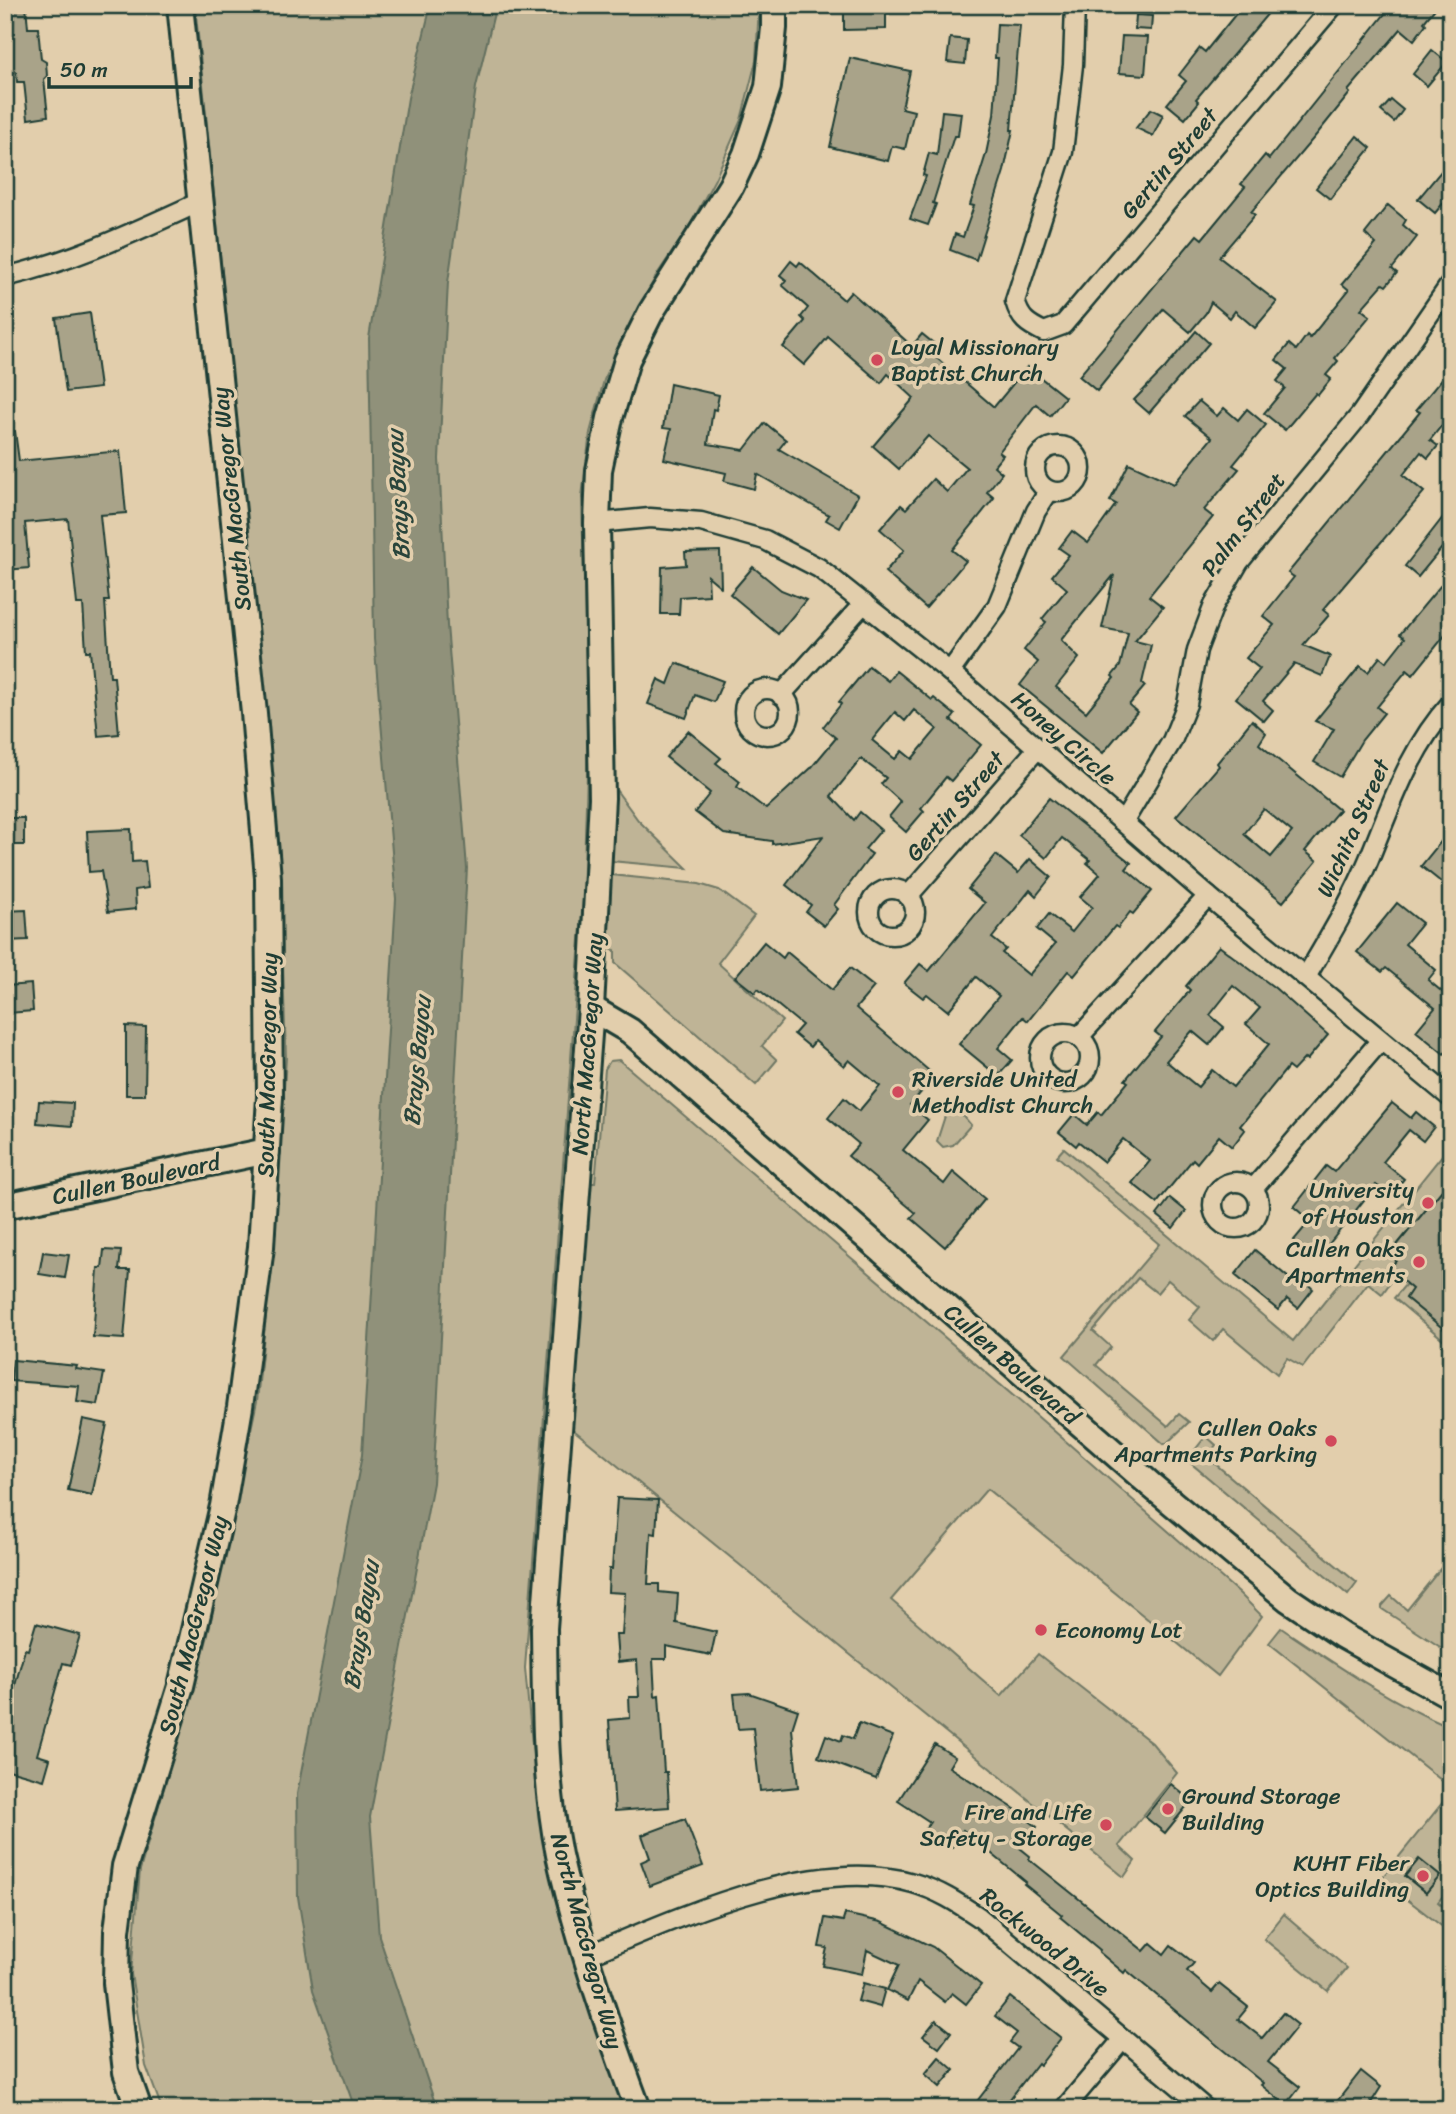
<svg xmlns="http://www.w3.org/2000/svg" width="1456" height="2114" viewBox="0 0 1456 2114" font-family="Sriracha,sans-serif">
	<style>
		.green { fill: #bfb496; stroke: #6f7865; stroke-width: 2 }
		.water { fill: #90917a; stroke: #636f5e; stroke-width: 2 }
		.building { fill: #a9a389; stroke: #1f3d34; stroke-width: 2; fill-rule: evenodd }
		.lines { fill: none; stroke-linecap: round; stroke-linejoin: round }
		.street-casing { stroke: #1f3d34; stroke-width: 23 }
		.secondary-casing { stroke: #1f3d34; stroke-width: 30 }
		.street { stroke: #e2ceac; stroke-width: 18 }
		.secondary { stroke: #e2ceac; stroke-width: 24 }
		.poi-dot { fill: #d1495b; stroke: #e2ceac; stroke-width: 2.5 }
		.labels { text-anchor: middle; stroke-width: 7; stroke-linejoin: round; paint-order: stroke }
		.street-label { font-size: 23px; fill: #1f3d34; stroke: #e2ceac }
		.poi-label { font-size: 23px; fill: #1f3d34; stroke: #e2ceac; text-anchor: end }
		.water-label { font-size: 24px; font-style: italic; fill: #2a453b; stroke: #e2ceac }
	</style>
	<rect width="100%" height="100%" fill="#e2ceac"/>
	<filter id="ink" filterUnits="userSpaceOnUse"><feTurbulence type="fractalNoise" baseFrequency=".0143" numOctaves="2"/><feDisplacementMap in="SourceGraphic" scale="14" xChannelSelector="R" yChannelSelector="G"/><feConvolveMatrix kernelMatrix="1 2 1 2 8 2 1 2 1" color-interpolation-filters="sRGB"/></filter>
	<g filter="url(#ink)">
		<g class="green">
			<polygon points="195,5 759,5 756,61 741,120 715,179 689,227 658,273 631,321 604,380 590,433 582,497 588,741 583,900 525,1668 537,1798 545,1854 560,1917 584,1993 626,2109 162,2109 146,2066 131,1974 140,1870 207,1639 257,1401 274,1238 286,1058 279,842"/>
			<polygon points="614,787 638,820 687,868 611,861"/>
			<polygon points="611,875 699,884 719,890 754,916 718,963 782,1021 762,1046 777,1060 756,1085 615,963 615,950 608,949"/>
			<polygon points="619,1060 1037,1416 1240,1594 1262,1616 1218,1676 987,1489 891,1600 1001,1696 1038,1654 1152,1743 1177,1773 1119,1846 1135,1861 1124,1877 570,1427 590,1183 595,1183 605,1069 610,1061"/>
			<polygon points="954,1109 961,1113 971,1125 953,1145 943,1147 937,1141 946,1113"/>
			<polygon points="1451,1144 1451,1179 1393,1250 1400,1256 1389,1269 1396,1275 1382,1294 1368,1283 1303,1367 1287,1358 1277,1374 1223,1329 1213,1341 1189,1320 1200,1307 1168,1280 1157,1293 1138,1278 1093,1331 1111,1347 1096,1365 1168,1426 1179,1414 1189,1422 1167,1443 1164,1444 1064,1356 1159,1244 1057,1156 1064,1148 1293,1341"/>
			<polygon points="1406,1284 1413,1288 1406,1298 1451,1335 1451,1346 1394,1298"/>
			<polygon points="1206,1436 1216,1445 1207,1457 1357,1583 1348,1595 1187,1460"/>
			<polygon points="1449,1558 1451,1559 1451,1654 1382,1609 1382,1606 1391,1596 1407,1610"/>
			<path d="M 1281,1628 C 1335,1664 1390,1702 1451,1728 L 1451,1788 L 1269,1643 Z"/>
			<polygon points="1451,1792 1451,1886 1438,1902 1451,1913 1451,1920 1444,1928 1381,1879"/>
			<polygon points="1284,1914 1347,1968 1328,1991 1264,1939"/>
		</g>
		<polygon class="water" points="431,5 496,5 476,87 448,282 439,459 447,625 467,868 433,1483 370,1817 379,1936 437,2109 355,2109 313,1990 298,1897 297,1794 362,1455 396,899 374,639 369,338 408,98"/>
		<g class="building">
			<polygon points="5,5 26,5 28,28 38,28 41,59 46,62 47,76 44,79 48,116 28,119 24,82 17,82 16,72 5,65"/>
			<polygon points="844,5 886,5 886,29 844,30"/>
			<polygon points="1243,5 1275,5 1196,99 1199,102 1185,119 1167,104 1186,81 1179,75 1200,48 1205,52"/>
			<polygon points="1392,5 1438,5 1424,22 1426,24 1414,40 1401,29 1348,91 1350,93 1317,134 1251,212 1255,215 1219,257 1277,302 1255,328 1235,311 1230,318 1211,302 1206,313 1190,332 1163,309 1097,391 1079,376 1197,235 1202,239 1245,187 1241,184 1265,155 1269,159"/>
			<polygon points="1136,15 1152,16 1151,30 1135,29"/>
			<polygon points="997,24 1020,25 1011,130 1013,130 1004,171 976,260 950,250 955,234 963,237 974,206 970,205 986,154 994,115 998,58 995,58"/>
			<polygon points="1122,36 1148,37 1145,75 1119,73"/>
			<polygon points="950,38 967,40 965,64 947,62"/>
			<polygon points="1432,50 1447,62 1427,86 1413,74"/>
			<polygon points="850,58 910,71 902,108 914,111 905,149 892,146 888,161 830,147"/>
			<polygon points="1391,100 1403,110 1394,122 1381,111"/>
			<polygon points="1151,109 1163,115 1153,136 1136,128"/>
			<polygon points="942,111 961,113 958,136 954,136 933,203 936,204 928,225 910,219 926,176 923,175 929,153 937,155"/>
			<polygon points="1357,136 1371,148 1330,199 1316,188"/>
			<polygon points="1451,159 1451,194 1435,213 1418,199"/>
			<polygon points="1388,205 1406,220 1403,225 1417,237 1392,269 1397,273 1386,286 1383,284 1361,309 1370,316 1335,358 1338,361 1326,375 1331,379 1318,395 1316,393 1285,430 1264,413 1285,388 1277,381 1287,369 1276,360 1289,344 1296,350 1307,335 1310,338 1349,290 1342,284 1376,244 1365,234"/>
			<polygon points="791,261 797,266 800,262 844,300 851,292 912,346 922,334 938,347 932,354 994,407 1027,367 1065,397 1050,416 1036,404 999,452 1003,455 994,466 1002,473 987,492 994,498 952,550 966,561 926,608 885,572 904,550 880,529 901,505 906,509 933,479 947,492 967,468 928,436 899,469 873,446 914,398 888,374 881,383 828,337 804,365 783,347 805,321 801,317 808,308 782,285 786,280 780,275"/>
			<polygon points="90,313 100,388 66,392 56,318"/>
			<polygon points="1196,331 1209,343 1149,413 1134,400 1165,368"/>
			<polygon points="1451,368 1451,414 1430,440 1438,446 1428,458 1421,452 1403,475 1424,492 1323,610 1329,615 1303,645 1330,656 1322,676 1294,664 1263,701 1273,710 1264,721 1236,698 1260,669 1246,658 1274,625 1263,616 1294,577 1288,573 1420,412 1416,410"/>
			<polygon points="670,384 719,395 716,410 713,409 708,444 744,450 765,423 786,440 779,449 858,495 840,528 826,520 829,515 757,474 754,489 724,481 726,473 664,459 671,429 663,428"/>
			<path d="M 1199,401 L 1217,416 L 1224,408 L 1238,420 L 1247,409 L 1266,425 L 1233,465 L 1239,469 L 1204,510 L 1213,517 L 1149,596 L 1163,607 L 1135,641 L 1151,645 L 1142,683 L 1145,686 L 1129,705 L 1137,712 L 1103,753 L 1020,685 L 1038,662 L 1024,650 L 1046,622 L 1042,619 L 1067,589 L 1052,576 L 1069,555 L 1059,548 L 1072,531 L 1088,543 L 1116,504 L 1110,501 L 1129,463 L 1174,484 L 1212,438 L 1185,416 ZM 1114,575 L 1102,628 L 1128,633 L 1120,666 L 1112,676 L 1114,678 L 1086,712 L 1056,687 L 1079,658 L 1061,640 Z"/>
			<polygon points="5,431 15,431 19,461 120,451 126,513 100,515 109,601 105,601 110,677 114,677 119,734 98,736 90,651 86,651 83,604 77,604 68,519 25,523 29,568 5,570 5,534 8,534 5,510"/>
			<polygon points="1451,507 1451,537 1418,577 1405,566"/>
			<polygon points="720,551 721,587 708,576 709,595 680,597 679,614 661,614 662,567 686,565 685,552"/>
			<polygon points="753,567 781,590 806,600 778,634 730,594"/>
			<polygon points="1451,573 1451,628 1413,675 1407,670 1377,707 1384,713 1362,740 1340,777 1314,762 1334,729 1315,721 1360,666 1368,672 1380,657 1386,662 1405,638 1400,634"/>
			<polygon points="676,663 723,681 714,702 695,695 686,718 648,704 658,679 668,684"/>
			<path d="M 869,666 L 888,681 L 896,671 L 932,700 L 934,698 L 955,715 L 951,720 L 981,745 L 951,781 L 946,777 L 921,808 L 924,811 L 906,832 L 889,817 L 901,802 L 881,784 L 886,778 L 861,759 L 831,796 L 854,820 L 860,812 L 881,830 L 865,849 L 872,854 L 834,905 L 838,909 L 824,926 L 806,912 L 811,905 L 786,885 L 823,836 L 772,844 L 772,841 L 724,834 L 695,812 L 710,793 L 666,757 L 688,731 L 721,758 L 716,763 L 740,782 L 737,787 L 766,809 L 811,768 L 836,738 L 823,727 L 841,704 L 839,702 ZM 914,710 L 937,729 L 912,759 L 902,751 L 895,759 L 872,740 L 895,712 L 905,721 Z"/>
			<path d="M 1252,720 L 1266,733 L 1259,744 L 1339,810 L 1305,851 L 1317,861 L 1283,902 L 1176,816 L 1219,766 L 1217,763 ZM 1264,809 L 1292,832 L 1271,857 L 1244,834 Z"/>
			<polygon points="1049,798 1131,863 1126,869 1152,891 1133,914 1130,912 1118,928 1115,926 1074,976 1068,971 1028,1021 1023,1017 998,1048 1012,1060 998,1076 959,1044 999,996 976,977 948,1011 927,994 923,998 904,983 920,964 929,971 985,903 968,889 996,855 1018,873 1030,859 1051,877 1036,896 1030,890 992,938 1006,949 1002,953 1029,975 1055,944 1037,929 1049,914 1072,932 1092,907 1080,897 1100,874 1087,863 1090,860 1062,838 1046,858 1019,835"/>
			<rect x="5" y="818" width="19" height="27"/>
			<polygon points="131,829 132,862 145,861 148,888 135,890 136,909 108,912 101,871 89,872 87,831"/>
			<polygon points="1451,829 1451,890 1421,866"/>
			<polygon points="1397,903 1422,923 1405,944 1436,970 1428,980 1446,995 1451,989 1451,1047 1444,1054 1416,1031 1435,1008 1386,968 1382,972 1357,952"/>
			<polygon points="26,910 28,940 5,941 5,911"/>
			<polygon points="764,942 783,958 787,952 832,990 850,968 874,987 856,1008 935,1076 910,1105 928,1120 903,1150 944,1184 953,1172 985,1199 945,1247 911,1218 916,1213 848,1156 859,1144 828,1118 844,1098 859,1111 880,1086 849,1060 844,1066 815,1041 810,1047 794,1034 802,1025 758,989 755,993 735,977"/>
			<path d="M 1219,946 L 1275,988 L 1328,1035 L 1307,1060 L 1305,1058 L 1293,1071 L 1288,1067 L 1240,1126 L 1245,1130 L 1232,1147 L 1219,1136 L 1197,1163 L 1193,1159 L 1157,1203 L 1132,1183 L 1150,1161 L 1123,1139 L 1104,1162 L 1079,1142 L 1076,1146 L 1059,1132 L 1074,1114 L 1087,1125 L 1098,1112 L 1101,1115 L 1128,1082 L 1125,1080 L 1161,1037 L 1155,1032 L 1190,990 L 1186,986 ZM 1233,986 L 1260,1008 L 1246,1024 L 1269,1044 L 1233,1087 L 1212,1070 L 1198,1087 L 1166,1061 L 1192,1031 L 1209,1045 L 1224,1027 L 1210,1015 Z"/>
			<polygon points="31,984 33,1011 8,1013 6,986"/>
			<polygon points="126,1026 146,1027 145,1095 126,1095"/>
			<polygon points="39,1101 73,1103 72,1126 37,1123"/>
			<polygon points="1392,1103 1411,1118 1416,1112 1434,1127 1423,1141 1409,1130 1383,1162 1404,1179 1390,1196 1376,1185 1317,1259 1294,1240 1310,1221 1294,1207 1326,1166 1334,1172"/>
			<polygon points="1451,1179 1451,1335 1406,1298 1412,1289 1389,1269 1400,1256 1393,1250"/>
			<polygon points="1170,1198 1186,1211 1173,1228 1157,1215"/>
			<polygon points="104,1250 121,1251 119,1270 130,1270 124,1339 93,1337 98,1268 102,1268"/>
			<polygon points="1255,1250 1295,1283 1300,1277 1313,1289 1298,1308 1287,1299 1278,1310 1235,1275"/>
			<polygon points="43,1252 69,1255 65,1278 39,1274"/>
			<polygon points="13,1360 77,1366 76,1369 104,1373 98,1405 77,1402 79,1386 11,1381"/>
			<polygon points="83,1419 107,1424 92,1495 68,1490"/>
			<polygon points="617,1498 658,1500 656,1534 651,1533 648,1584 659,1584 659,1592 678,1594 676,1623 716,1632 711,1655 666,1646 666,1659 653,1659 655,1696 659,1695 664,1772 667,1772 669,1807 615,1811 609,1720 630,1718 629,1697 639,1697 637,1660 618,1662 616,1635 622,1635 625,1593 608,1592 609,1569 612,1569"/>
			<polygon points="36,1623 80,1635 71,1665 63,1663 37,1755 50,1759 44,1780 5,1769 5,1722 25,1649 28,1650"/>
			<polygon points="749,1693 798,1710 792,1729 798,1787 760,1791 753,1728 738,1729 734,1694"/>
			<polygon points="859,1723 893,1736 876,1779 818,1757 826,1735 841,1741 843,1735 853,1739"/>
			<polygon points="935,1744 955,1757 949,1767 1018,1811 1037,1827 1020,1848 1030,1856 1029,1859 1144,1951 1151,1943 1164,1954 1171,1945 1194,1963 1187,1971 1212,1992 1219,1984 1248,2007 1238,2019 1262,2038 1283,2013 1298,2025 1268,2062 1300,2087 1286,2105 1261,2085 1263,2083 1126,1970 1124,1973 1099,1952 1100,1950 1060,1917 1062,1915 1024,1884 1026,1882 963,1830 952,1847 925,1829 930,1822 898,1801"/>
			<polygon points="1171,1784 1191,1801 1165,1833 1145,1817"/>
			<polygon points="685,1819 703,1866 650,1886 641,1862 650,1858 642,1835"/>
			<polygon points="1419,1859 1440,1876 1426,1893 1405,1876"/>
			<polygon points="845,1914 881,1922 933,1947 981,1985 966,2004 952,1993 945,2002 918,1981 908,2001 887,1990 899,1965 867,1950 862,1974 823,1966 827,1948 819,1947 825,1918 843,1921"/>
			<polygon points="863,1983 885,1989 880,2007 858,2001"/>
			<polygon points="1010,1997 1061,2038 1040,2065 1038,2063 1002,2109 971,2109 1018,2048 1010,2042 1017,2033 995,2016"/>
			<polygon points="936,2020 951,2032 939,2048 923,2036"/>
			<polygon points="939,2057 954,2070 940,2087 925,2074"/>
			<polygon points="1361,2071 1381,2087 1367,2109 1331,2109"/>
		</g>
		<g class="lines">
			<defs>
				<g id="street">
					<path d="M 1075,5 L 1073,65 L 1063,152 L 1015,301 C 1020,319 1027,324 1044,332 L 1063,325 L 1334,5"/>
					<path d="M 5,277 C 76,260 134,232 200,202"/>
					<circle cx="1058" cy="469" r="23"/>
					<polyline points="597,523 650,518 701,522 765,540 819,568 950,672 1208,896 1451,1098"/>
					<polyline points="950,672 997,606 1036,511 1049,491"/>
					<circle cx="767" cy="712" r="23"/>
					<polyline points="781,695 864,603"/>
					<polyline points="1124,821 1172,741 1187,704 1197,650 1214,605 1239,562 1360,415 1451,283"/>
					<circle cx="892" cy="912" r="23"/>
					<polyline points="908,896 1038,748"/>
					<path d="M 1306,977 C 1328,939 1352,900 1369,859 C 1392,803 1410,748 1451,703"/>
					<circle cx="1065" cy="1058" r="25"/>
					<polyline points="1079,1037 1208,896"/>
					<circle cx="1236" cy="1205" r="23"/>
					<polyline points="1253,1189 1381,1040"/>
					<path d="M 586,1956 C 677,1918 814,1854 913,1883 C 938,1890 958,1903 979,1917 L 1206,2109"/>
					<polyline points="1064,2109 1123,2039"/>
				</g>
				<g id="secondary">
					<polyline points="591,1008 630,1031 1152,1486 1288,1599 1343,1636 1451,1696"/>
					<polyline points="5,1206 267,1151"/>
					<polyline points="139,2109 126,2072 116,1983 117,1931 125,1866 181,1686 223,1506 240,1407 261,1247 270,1097 268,878 254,713 180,5"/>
					<path d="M 638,2109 C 607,2026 578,1941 559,1855 C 544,1781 545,1703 544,1628 L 591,1008 L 602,798 L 597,523 L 599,470 L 610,418 L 627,360 L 651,312 L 731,186 L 746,154 L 768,87 L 774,28 L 774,5"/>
				</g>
			</defs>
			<use href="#street" class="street-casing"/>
			<use href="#secondary" class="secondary-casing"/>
			<use href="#street" class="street"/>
			<use href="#secondary" class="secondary"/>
		</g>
	</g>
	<g class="poi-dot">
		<circle cx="877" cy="360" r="7"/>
		<circle cx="898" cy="1092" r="7"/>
		<circle cx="1428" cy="1203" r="7"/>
		<circle cx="1419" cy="1262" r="7"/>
		<circle cx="1331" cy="1441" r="7"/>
		<circle cx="1041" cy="1630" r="7"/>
		<circle cx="1168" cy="1809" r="7"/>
		<circle cx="1106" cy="1825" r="7"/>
		<circle cx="1423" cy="1876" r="7"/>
	</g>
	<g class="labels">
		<g class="street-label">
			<text transform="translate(1169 163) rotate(-50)" y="8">Gertin Street</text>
			<text transform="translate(231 499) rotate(-96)" y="8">South MacGregor Way</text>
			<text transform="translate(1243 524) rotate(-53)" y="8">Palm Street</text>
			<text transform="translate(1064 738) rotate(41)" y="8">Honey Circle</text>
			<text transform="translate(955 806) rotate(-49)" y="8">Gertin Street</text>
			<text transform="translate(1353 828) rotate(-66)" y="8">Wichita Street</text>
			<text transform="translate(587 1044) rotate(-86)" y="8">North MacGregor Way</text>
			<text transform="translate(267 1065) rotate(-89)" y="8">South MacGregor Way</text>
			<text transform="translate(136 1179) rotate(-12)" y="8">Cullen Boulevard</text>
			<text transform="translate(1012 1364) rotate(41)" y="8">Cullen Boulevard</text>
			<text transform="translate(193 1625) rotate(-76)" y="8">South MacGregor Way</text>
			<text transform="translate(587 1941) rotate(75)" y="8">North MacGregor Way</text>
			<text transform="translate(1045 1942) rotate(39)" y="8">Rockwood Drive</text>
		</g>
		<g class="poi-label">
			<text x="891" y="355" text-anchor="start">Loyal Missionary<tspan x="891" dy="26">Baptist Church</tspan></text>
			<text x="912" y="1087" text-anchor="start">Riverside United<tspan x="912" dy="26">Methodist Church</tspan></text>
			<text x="1414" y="1198">University<tspan x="1414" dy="26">of Houston</tspan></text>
			<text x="1405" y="1257">Cullen Oaks<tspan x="1405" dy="26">Apartments</tspan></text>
			<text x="1317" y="1436">Cullen Oaks<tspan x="1317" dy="26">Apartments Parking</tspan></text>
			<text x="1055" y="1638" text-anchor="start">Economy Lot</text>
			<text x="1182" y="1804" text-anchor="start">Ground Storage<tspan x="1182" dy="26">Building</tspan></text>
			<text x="1092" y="1820">Fire and Life<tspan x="1092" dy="26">Safety - Storage</tspan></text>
			<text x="1409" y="1871">KUHT Fiber<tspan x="1409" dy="26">Optics Building</tspan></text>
		</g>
		<g class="water-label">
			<text transform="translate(398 495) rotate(-93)" y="8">Brays Bayou</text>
			<text transform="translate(417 1061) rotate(-85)" y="8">Brays Bayou</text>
			<text transform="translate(361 1625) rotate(-81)" y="8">Brays Bayou</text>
		</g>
	</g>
	<rect width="1456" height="2114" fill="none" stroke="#e2ceac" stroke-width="28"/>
	<rect x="14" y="14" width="1428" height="2086" fill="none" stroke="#1f3d34" stroke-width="2.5" filter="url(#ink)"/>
	<path d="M49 77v10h142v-10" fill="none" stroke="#1f3d34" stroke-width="3.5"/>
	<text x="60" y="77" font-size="21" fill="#1f3d34" stroke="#e2ceac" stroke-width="5" paint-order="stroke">50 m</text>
</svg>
